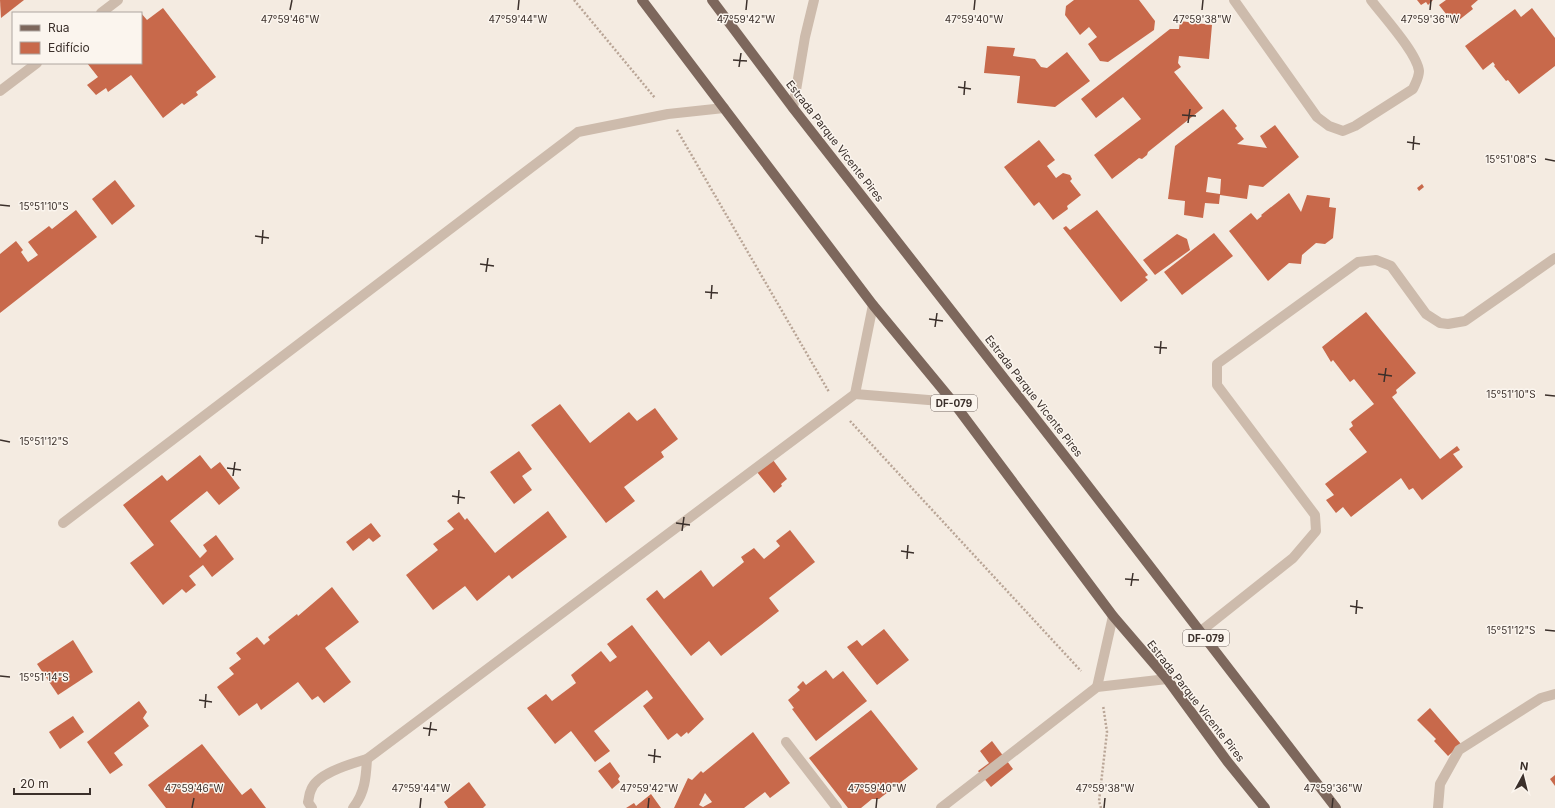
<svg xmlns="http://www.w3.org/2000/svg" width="1555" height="808" viewBox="0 0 1555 808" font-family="Inter,sans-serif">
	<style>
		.building { fill: #c8694b; fill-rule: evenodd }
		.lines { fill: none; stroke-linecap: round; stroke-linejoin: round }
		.path { stroke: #b9a596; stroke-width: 2.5; stroke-dasharray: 2 2; stroke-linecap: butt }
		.service { stroke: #cdbbac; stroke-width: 10 }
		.minor { stroke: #cdbbac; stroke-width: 10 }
		.primary { stroke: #7d675c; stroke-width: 10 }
		.ticks { fill: none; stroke: #3b302b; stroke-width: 1.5 }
		.labels { text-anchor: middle; stroke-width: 3; stroke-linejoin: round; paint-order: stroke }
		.shield { fill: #fbf5ee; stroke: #756b66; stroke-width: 1 }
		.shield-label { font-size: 10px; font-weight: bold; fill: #3b302b }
		.street-label { font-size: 11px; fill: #3b302b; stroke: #fbf5ee }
		.ticks-label { font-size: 10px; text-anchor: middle; fill: #3b302b; stroke: #fbf5ee; stroke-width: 3; stroke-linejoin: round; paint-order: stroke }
	</style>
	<rect width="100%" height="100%" fill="#f4ebe1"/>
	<g class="building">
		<polygon points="0,0 24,0 1,18"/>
		<polygon points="1074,0 1139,0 1155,21 1154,30 1108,62 1100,61 1088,44 1097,37 1089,27 1080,35 1065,15 1066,6"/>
		<polygon points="1417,0 1433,0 1428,5 1426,2 1421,5"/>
		<polygon points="1446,0 1478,0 1471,6 1473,9 1454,24 1439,5"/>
		<polygon points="163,8 216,77 196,92 198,95 184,105 182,103 163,118 131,75 108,92 106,88 96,95 87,85 98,77 87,63 141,63 141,13 147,20"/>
		<polygon points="1532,8 1555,38 1555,66 1519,94 1508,80 1506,81 1494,66 1495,65 1493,62 1483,70 1465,46 1515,9 1521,17"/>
		<polygon points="1180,21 1212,25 1209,59 1179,56 1178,63 1181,67 1174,72 1203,108 1148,152 1147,155 1142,159 1139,158 1112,179 1094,155 1141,119 1123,97 1096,118 1081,99 1170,29 1179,29"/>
		<polygon points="987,46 1015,48 1013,56 1035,59 1041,67 1047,68 1067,52 1090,81 1055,107 1017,103 1020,76 984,73"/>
		<path d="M 1223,109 L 1237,126 L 1235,128 L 1244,139 L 1237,144 L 1267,148 L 1260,136 L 1275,125 L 1299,157 L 1263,187 L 1249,185 L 1247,199 L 1220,195 L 1219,204 L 1205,203 L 1203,218 L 1184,215 L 1185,201 L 1168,199 L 1175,146 ZM 1208,177 L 1221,179 L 1220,194 L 1206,192 Z"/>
		<polygon points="1039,140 1055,160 1047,166 1056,178 1063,173 1070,175 1072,179 1070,181 1081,195 1067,206 1068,209 1053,220 1039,202 1034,206 1004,167"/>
		<polygon points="115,180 135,206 112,225 92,199"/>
		<polygon points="1422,184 1424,187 1419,191 1417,188"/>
		<polygon points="1289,193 1301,212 1307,195 1330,198 1329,207 1336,208 1333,238 1325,244 1316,243 1302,255 1301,264 1289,263 1268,281 1229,231 1251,213 1257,220 1262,216 1261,215"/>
		<polygon points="76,210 97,237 0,313 0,254 16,241 23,250 21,252 28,262 38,255 28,242 49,226 52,229"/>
		<polygon points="1097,210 1148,275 1145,277 1148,280 1121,302 1063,228 1066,226 1070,230"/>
		<polygon points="1214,233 1233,256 1182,295 1164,272"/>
		<polygon points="1177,234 1187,239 1190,250 1155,275 1143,260"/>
		<polygon points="1366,312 1416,373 1396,390 1397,393 1392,397 1440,459 1457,446 1460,450 1453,454 1463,467 1422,500 1413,488 1409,490 1401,478 1351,517 1343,507 1336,513 1326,500 1334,495 1325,484 1367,452 1349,429 1353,426 1351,422 1374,404 1354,379 1350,382 1333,360 1331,362 1322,347"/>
		<polygon points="560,404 590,443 629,412 637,421 655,408 678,439 661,452 664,457 624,487 635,501 606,523 531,425"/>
		<polygon points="519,451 532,469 522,476 532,490 514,504 490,472"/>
		<polygon points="200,455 211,469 220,462 240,488 219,505 207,491 170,521 200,558 207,551 203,545 216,535 234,559 212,577 203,565 189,576 196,585 186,593 182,589 163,605 130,563 154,545 123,505 162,475 167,481"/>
		<polygon points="773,460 787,479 781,484 782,486 774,493 757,472"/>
		<polygon points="548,511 567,537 512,579 509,575 477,601 465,586 433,610 406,575 438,550 433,544 454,529 447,521 459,512 465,520 467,518 495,553"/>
		<polygon points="371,523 381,536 373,542 369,538 353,551 346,542"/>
		<polygon points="790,530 815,562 769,598 779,611 721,656 709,641 691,656 646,599 657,590 664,599 701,570 713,587 744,562 741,557 754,548 764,559 780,546 776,541"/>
		<polygon points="332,587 359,622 325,648 351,682 324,703 318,696 312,700 298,682 261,710 257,703 239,716 217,687 234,674 229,668 241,659 236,653 257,637 264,645 266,643 270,640 268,637 297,614 298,616"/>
		<polygon points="632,625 704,719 688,734 687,732 681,737 677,733 668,740 643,706 653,698 647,690 594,731 610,751 595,762 571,731 555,744 527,708 546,694 552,701 576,683 571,675 601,651 610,662 617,657 607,644"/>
		<polygon points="884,629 909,660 877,685 847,647 857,640 862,646"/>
		<polygon points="73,640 93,672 58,695 37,664"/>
		<polygon points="826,670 833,679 843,671 867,701 816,741 792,709 794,708 788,700 800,690 797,687 803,681 806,685"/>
		<polygon points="139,701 147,712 143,718 149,726 114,753 123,765 110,774 87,742"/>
		<polygon points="1430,708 1461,744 1448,756 1434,741 1436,739 1417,720"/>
		<polygon points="871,710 918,769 879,799 872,799 861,808 848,808 809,758"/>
		<polygon points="73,716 84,732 60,749 49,732"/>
		<path d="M 753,732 L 790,783 L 770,798 L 765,792 L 744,808 L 674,808 L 688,778 L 692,780 L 701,771 L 703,773 ZM 705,793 L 712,802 L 703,807 L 699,805 Z"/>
		<polygon points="992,741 1013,769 991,787 978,771 989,763 980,751"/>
		<polygon points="202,744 242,795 251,788 266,808 166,808 148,785"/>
		<polygon points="610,762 620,776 618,779 620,782 612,789 598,771"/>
		<polygon points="1555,775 1555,786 1550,779"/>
		<polygon points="469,782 486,805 483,808 448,808 444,802"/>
		<polygon points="651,794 661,808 626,808 634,803 636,806"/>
	</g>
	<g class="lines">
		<g class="path">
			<polyline points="574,0 655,98"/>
			<polyline points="677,130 829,392"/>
			<polyline points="850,421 1081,671"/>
			<polyline points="1101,808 1099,801 1107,732 1103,705"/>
		</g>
		<polyline class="service" points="786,742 837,808"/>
		<g class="minor">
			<path d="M 1234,0 L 1317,117 L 1329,126 L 1343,131 L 1355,126 L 1413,89 C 1415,84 1419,78 1419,71 C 1417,53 1383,16 1371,0"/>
			<polyline points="101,13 118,0"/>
			<polyline points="0,91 37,63"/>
			<polyline points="793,108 805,37 814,0"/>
			<polyline points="855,394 953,402"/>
			<polyline points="63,523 578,132 668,114 724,108"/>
			<polyline points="1201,631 1293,558 1316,531 1315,515 1217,385 1217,364 1358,262 1376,260 1391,266 1426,314 1440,323 1448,324 1465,321 1555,258"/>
			<polyline points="1097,687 1113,616"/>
			<path d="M 312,808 L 308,802 C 309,799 309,794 311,790 C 317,773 351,764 367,759 L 855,394 L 873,305"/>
			<path d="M 353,808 C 365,793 366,777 367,759"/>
			<polyline points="941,808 1097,687 1167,679"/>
			<polyline points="1438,808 1440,784 1459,750 1541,698 1555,694"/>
		</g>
		<g class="primary">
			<polyline points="642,0 873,305 953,402 1113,616 1167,679 1227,761 1265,808"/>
			<polyline points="712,0 793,108 1075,469 1336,808"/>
		</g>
	</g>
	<path class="ticks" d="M 290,10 L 292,0M 518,10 L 519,0M 746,10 L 747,0M 974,10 L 975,0M 1202,10 L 1203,0M 1430,10 L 1431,0M 733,60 L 747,61M 739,67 L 741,53M 958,87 L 971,89M 964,95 L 965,81M 1182,115 L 1196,116M 1188,123 L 1190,109M 1407,142 L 1420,144M 1413,150 L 1414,136M 1545,159 L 1555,161M 0,205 L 10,206M 255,236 L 269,238M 262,244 L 263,230M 480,264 L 494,266M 486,272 L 488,258M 705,292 L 718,293M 711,299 L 712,285M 929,319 L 943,321M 935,327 L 937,313M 1154,347 L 1167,348M 1160,354 L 1161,341M 1378,374 L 1392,376M 1384,382 L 1386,368M 1545,395 L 1555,396M 0,440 L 10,442M 227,468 L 241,470M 233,476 L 235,462M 452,496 L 465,498M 458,504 L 459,490M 676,523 L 690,525M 682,531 L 684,517M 901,551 L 914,553M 907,559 L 908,545M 1125,579 L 1139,580M 1131,586 L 1133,573M 1350,606 L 1363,608M 1356,614 L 1357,600M 1545,630 L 1555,631M 0,676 L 10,677M 199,700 L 212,702M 205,708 L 206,694M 423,728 L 437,730M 429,736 L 431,722M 648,755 L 661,757M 654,763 L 655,749M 192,808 L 194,798M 420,808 L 421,798M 648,808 L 649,798M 876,808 L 877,798M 1104,808 L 1105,798M 1332,808 L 1333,798"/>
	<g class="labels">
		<g class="shield">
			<rect x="931" y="395" width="46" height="16" rx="3"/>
			<rect x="1183" y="630" width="46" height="16" rx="3"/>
		</g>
		<g class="shield-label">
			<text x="954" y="407">DF-079</text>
			<text x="1206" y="642">DF-079</text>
		</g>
		<g class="street-label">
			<text transform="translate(835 141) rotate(52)" y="4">Estrada Parque Vicente Pires</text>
			<text transform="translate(1034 396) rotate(52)" y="4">Estrada Parque Vicente Pires</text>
			<text transform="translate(1196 701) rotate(52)" y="4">Estrada Parque Vicente Pires</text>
		</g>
	</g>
	<g class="ticks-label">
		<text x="290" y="23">47°59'46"W</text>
		<text x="518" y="23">47°59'44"W</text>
		<text x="746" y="23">47°59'42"W</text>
		<text x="974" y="23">47°59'40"W</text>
		<text x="1202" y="23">47°59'38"W</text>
		<text x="1430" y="23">47°59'36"W</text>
		<text x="1511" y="163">15°51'08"S</text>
		<text x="44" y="210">15°51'10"S</text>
		<text x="1511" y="398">15°51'10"S</text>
		<text x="44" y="445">15°51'12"S</text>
		<text x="1511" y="634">15°51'12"S</text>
		<text x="44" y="681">15°51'14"S</text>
		<text x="194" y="792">47°59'46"W</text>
		<text x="421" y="792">47°59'44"W</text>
		<text x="649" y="792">47°59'42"W</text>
		<text x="877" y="792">47°59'40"W</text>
		<text x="1105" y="792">47°59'38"W</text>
		<text x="1333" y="792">47°59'36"W</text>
	</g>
	<rect x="12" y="12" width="130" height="52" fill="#fbf5ee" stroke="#aea6a0"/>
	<rect x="20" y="25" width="20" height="6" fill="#7d675c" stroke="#aea6a0"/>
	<text x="48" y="32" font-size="12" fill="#3b302b">Rua</text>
	<rect x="20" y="42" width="20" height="12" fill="#c8694b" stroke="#aea6a0"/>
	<text x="48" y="52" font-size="12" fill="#3b302b">Edifício</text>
	<g transform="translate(1523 776) rotate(7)" stroke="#fbf5ee" stroke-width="3" paint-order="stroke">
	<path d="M0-3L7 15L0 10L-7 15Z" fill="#3b302b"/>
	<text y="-6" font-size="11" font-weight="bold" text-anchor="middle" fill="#3b302b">N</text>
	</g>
	<path d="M14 788v6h76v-6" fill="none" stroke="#3b302b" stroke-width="2"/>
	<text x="20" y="788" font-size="12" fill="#3b302b" stroke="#fbf5ee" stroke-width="3" paint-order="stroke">20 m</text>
</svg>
